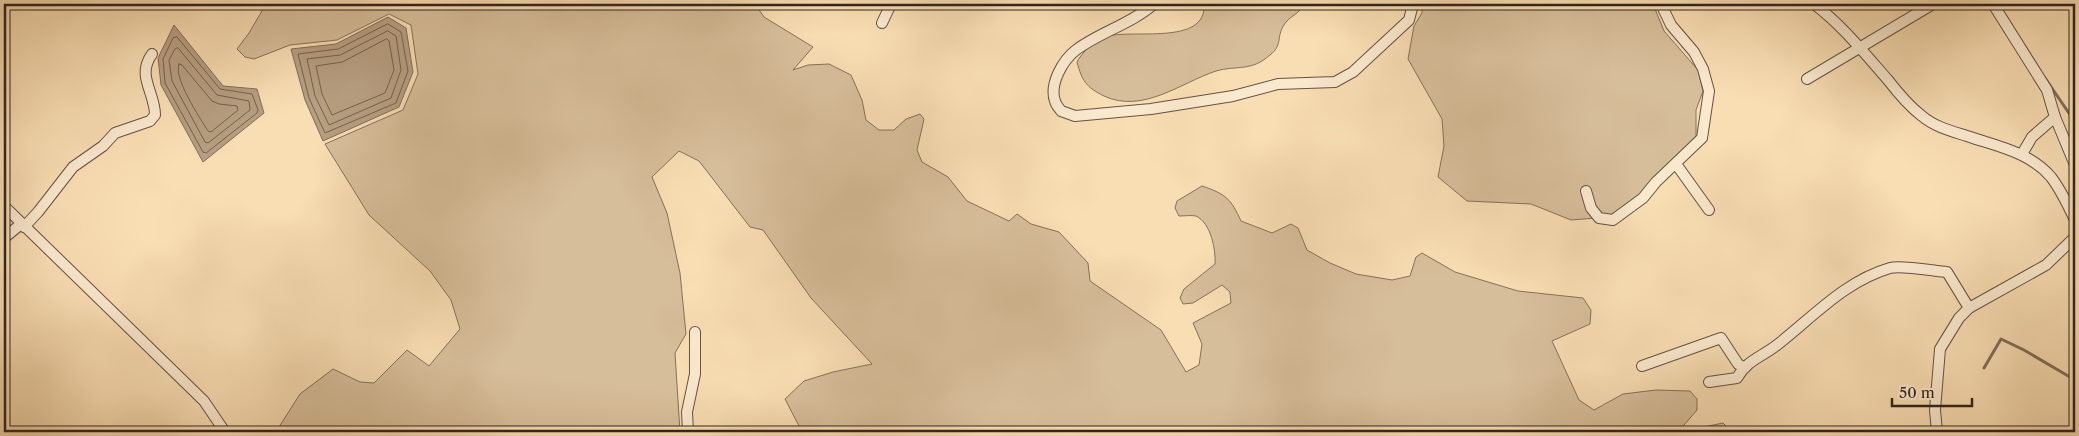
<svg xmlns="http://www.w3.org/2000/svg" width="2079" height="436" viewBox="0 0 2079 436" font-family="'Libre Caslon Text',serif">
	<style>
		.green { fill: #d7be9a; stroke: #85715c }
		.water { fill: #b69e80; stroke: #826d59 }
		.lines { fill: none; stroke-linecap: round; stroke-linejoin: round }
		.shore { stroke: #74614f; stroke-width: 1 }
		.stream { stroke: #826d59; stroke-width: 3 }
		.minor-casing { stroke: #645243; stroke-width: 12 }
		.minor { stroke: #fbe9ce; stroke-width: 10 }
	</style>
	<rect width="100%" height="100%" fill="#f9ddb3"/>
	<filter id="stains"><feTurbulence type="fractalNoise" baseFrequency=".004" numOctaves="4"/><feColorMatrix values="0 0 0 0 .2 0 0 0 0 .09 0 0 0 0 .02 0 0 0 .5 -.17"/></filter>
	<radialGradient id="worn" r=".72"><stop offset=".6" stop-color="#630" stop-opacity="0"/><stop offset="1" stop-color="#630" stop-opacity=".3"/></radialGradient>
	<g class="green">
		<path d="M 266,4 L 755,4 L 764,17 L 813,47 L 793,70 L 808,65 L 829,64 L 851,75 L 862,100 L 866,120 L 879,130 L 894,130 L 906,119 L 920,114 L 924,119 L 917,150 L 922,162 L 948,177 L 967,201 L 1009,221 L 1017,214 L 1031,224 L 1059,232 L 1088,263 L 1090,281 L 1161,330 L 1186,372 L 1199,365 L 1202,344 L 1193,323 L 1231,303 L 1230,292 L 1222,285 L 1193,303 L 1183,304 L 1180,298 L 1184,289 L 1215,264 C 1216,250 1211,223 1196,216 C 1191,215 1184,216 1179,216 L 1175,208 L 1177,201 L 1202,186 C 1226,194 1231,199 1241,221 L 1272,233 L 1291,224 L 1298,228 L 1307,250 L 1330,263 L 1356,274 L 1392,280 L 1410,276 L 1416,257 L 1422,253 L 1455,272 L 1518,291 L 1583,298 L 1591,310 L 1590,324 L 1552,341 L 1579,400 L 1594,410 L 1623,394 L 1656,390 L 1690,391 L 1697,399 L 1697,410 L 1678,432 L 808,432 L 799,426 L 785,399 L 804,381 L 833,372 L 872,364 L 811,298 L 763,230 L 750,227 L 699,161 L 679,151 L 652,177 L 667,213 L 680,273 L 686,334 L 675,353 L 680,432 L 280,432 L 279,427 L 300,394 L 333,369 L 360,382 L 374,383 L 407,350 L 429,366 L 460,329 L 451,300 L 430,271 L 369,215 L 325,144 L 403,110 L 418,74 L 411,25 L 389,14 L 337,40 L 290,45 L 254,59 L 245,57 L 237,49 L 249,33 Z"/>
		<path d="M 1204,4 L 1304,4 C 1300,14 1289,16 1284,25 C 1276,37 1283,45 1270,55 C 1251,72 1237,65 1216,71 C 1180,83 1143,114 1104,96 C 1086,87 1082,81 1077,62 C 1083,51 1093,42 1105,37 C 1130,28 1207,47 1204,4 Z"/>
		<polygon points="1422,4 1653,4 1664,31 1698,70 1703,91 1696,110 1696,136 1640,196 1610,217 1571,220 1531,204 1467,201 1438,177 1444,146 1442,119 1408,59 1414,26 1422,13"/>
		<polygon points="1723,423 1732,432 1696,432 1699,428"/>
	</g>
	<g class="water">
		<polygon points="388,17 406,28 413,72 399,107 323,141 305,100 291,49 336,44"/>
		<polygon points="174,25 223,86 257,89 264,113 203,162 161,85 158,58"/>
	</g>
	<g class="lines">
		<g class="shore">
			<polygon points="388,24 401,32 408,71 396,103 325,133 309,98 298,54 338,49"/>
			<polygon points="388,31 396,36 401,70 391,98 329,125 315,96 307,59 340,55"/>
			<polygon points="177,37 220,89 252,94 258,110 257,113 206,153 203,152 165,83 163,59 173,38"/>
			<polygon points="387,39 389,41 394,70 385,93 332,115 322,94 316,66 342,62"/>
			<polygon points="178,48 217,95 249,101 250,110 208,143 205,142 172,81 169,60 175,49"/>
			<path d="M 179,64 L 182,65 L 212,101 L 219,104 L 237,106 L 238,110 L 211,132 L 208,131 C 200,118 173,78 179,64 Z"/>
		</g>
		<g class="stream">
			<polyline points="2045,78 2075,122"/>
			<polyline points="1984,368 2001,339 2024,350 2075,380"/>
		</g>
		<defs>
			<g id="minor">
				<path d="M 1154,4 C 1131,24 1100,32 1076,50 C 1063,60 1049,84 1055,101 C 1056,105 1059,108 1061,111 L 1075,116 L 1151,109 L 1233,96 L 1278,84 L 1335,82 L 1353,72 L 1409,20 L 1412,8 L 1410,4"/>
				<path d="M 1814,4 C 1842,25 1865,54 1888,80 C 1898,93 1909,106 1922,116 C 1935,127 1951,131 1967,136 C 1996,146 2030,152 2051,177 C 2061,190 2068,205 2075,220"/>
				<polyline points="1993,4 2047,90 2055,117 2075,165"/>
				<polyline points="882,23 891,4"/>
				<polyline points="1807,79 1933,4"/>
				<polyline points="2022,154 2032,137 2055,117"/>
				<polyline points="1676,164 1709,210"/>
				<polyline points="1586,191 1591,208 1599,218 1613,220 1643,198 1656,182 1702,138 1709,91 1703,69 1694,52 1671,25 1661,4"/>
				<polyline points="4,206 204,401 225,432"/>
				<path d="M 24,227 L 38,212 L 73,167 L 103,146 L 115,133 L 150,121 L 155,115 C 155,92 136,76 152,54"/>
				<polyline points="4,238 21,224"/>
				<polyline points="1642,366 1721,338 1738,364 1743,367"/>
				<path d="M 1709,382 L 1737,378 C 1747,360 1762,357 1777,345 C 1813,317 1845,281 1890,268 C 1901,265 1934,271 1947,272 L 1969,308"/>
				<polyline points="688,432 687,412 695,374 695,332"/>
				<polyline points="1937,432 1935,410 1940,349 1959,318 1969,308 2046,265 2075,237"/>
			</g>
		</defs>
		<use href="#minor" class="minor-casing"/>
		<use href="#minor" class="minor"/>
	</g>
	<rect width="2079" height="436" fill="none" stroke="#f9ddb3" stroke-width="20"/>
	<rect x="5" y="5" width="2069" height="426" fill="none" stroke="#33241e" stroke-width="2.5"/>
	<rect x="10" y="10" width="2059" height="416" fill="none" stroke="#33241e"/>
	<path d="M1892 398v8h80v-8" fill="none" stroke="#33241e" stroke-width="2.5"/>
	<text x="1899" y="398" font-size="15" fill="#33241e" stroke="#fbe9ce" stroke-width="4" paint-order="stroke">50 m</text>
	<rect width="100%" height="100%" filter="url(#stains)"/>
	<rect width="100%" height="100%" fill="url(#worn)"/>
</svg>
